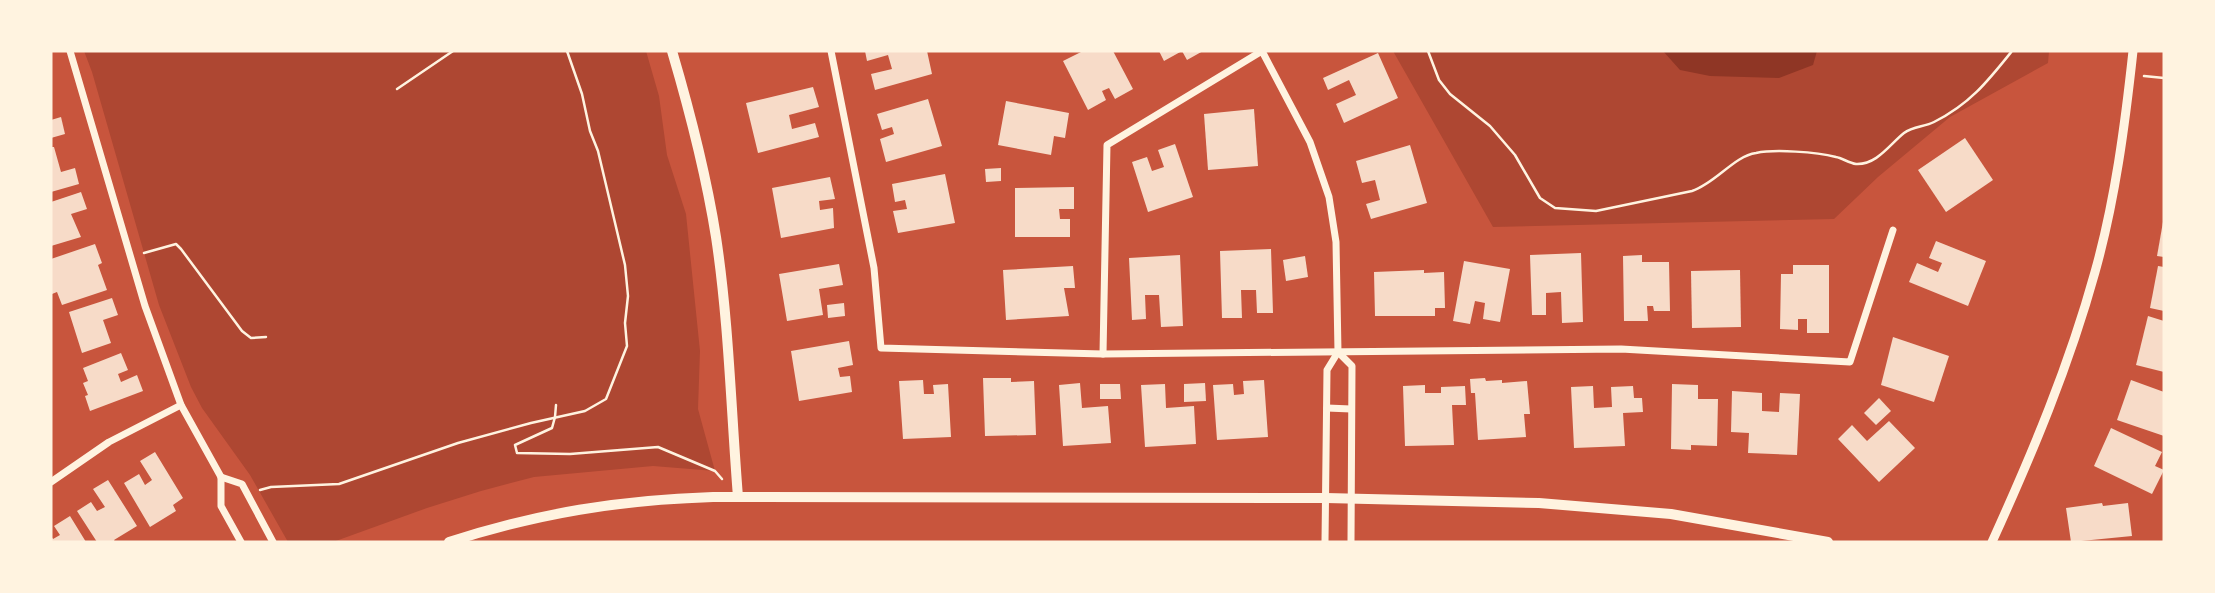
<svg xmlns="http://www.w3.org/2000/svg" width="2215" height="593" viewBox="0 0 2215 593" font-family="'Asap Condensed',sans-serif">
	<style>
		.green { fill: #ae4732 }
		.water { fill: #8f3625 }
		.building { fill: #f7dbc8 }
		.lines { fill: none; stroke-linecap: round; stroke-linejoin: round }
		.path { stroke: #fff3e0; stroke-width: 2.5 }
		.minor { stroke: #fff3e0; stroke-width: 7 }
		.tertiary { stroke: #fff3e0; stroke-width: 9 }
		.secondary { stroke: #fff3e0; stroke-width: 10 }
	</style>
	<rect width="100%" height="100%" fill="#c8553d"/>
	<g class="green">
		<polygon points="84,51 646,51 659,96 667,155 686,214 700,351 698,409 715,471 653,466 534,477 481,491 427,508 333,542 288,542 250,475 202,408 191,387 159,305 92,72"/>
		<polygon points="1393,51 2049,51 2048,63 1950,117 1878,177 1834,219 1493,227"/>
	</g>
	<polygon class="water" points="1663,51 1817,51 1813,65 1779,78 1710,76 1680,70"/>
	<g class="building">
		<polygon points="865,51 927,51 932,74 875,90 871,74 892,69 888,55 867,61"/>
		<polygon points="1083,51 1113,51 1133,89 1115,99 1109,88 1102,91 1106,100 1088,110 1063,61"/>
		<polygon points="1159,51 1203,51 1187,60 1182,51 1164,61"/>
		<polygon points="1378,53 1398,98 1344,123 1336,104 1356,95 1349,80 1328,90 1323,78"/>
		<polygon points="813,87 819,107 789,115 792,129 815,123 819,137 758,153 746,103"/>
		<polygon points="928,99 942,146 886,162 880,139 894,134 892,127 882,130 877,114"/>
		<polygon points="1006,101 1069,113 1065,138 1054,136 1051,155 998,145"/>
		<polygon points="1254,109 1258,166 1208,170 1204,114"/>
		<polygon points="61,117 65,134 51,138 51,120"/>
		<polygon points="1965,138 1993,180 1946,212 1918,170"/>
		<polygon points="1175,144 1193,197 1148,212 1132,162 1147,157 1152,171 1164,167 1158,150"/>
		<polygon points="1410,145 1427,203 1371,219 1366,204 1380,200 1375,180 1362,183 1356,161"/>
		<polygon points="51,147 54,147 61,172 75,168 79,184 51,192"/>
		<polygon points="1001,168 1001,181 986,182 985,169"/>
		<polygon points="945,174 955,223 898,233 893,211 907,209 905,200 895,202 892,184"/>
		<polygon points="830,177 835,199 819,201 820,210 833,208 834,228 781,238 772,188"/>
		<polygon points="1074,187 1074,209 1059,209 1060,219 1070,219 1070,237 1015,237 1015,188"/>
		<polygon points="81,192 87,209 71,214 81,237 51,246 51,202"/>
		<polygon points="2163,222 2164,222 2164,257 2157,256"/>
		<polygon points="1936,241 1986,261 1968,306 1909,282 1917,263 1938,272 1942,263 1929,258"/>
		<polygon points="95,244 102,263 98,265 107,290 62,305 57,292 52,294 51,289 51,259"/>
		<polygon points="1271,249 1273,313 1257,313 1256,290 1241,290 1242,318 1222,318 1220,251"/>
		<polygon points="1581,253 1583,322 1562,323 1561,292 1546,293 1546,315 1532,315 1530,255"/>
		<polygon points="1180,255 1183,326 1161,327 1159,295 1145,295 1146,319 1132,320 1129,258"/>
		<polygon points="1642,255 1642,262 1669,262 1670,311 1654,311 1653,306 1647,306 1648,321 1624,321 1623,256"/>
		<polygon points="1305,256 1308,277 1286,281 1283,260"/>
		<polygon points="1464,261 1510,269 1500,322 1483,319 1485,303 1475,301 1470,324 1453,321"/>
		<polygon points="839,264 843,285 819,289 823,315 787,321 779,274"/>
		<polygon points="1793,265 1829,265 1829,333 1807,333 1807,319 1798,319 1798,330 1780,329 1781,274 1793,274"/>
		<polygon points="1073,266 1075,288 1064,288 1069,316 1006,320 1003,270"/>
		<polygon points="2158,266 2164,267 2164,311 2150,308"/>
		<polygon points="1424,270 1424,273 1444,272 1445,308 1435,308 1435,316 1375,316 1374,272"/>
		<polygon points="1740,270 1741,327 1692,328 1691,271"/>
		<polygon points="112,298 118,315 103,320 111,343 82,353 69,312"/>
		<polygon points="844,303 845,316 828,318 827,305"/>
		<polygon points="2148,316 2164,321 2164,372 2136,365"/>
		<polygon points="1893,337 1949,356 1934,402 1881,385"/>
		<polygon points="849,341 853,365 838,368 840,377 850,376 852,392 799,401 791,351"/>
		<polygon points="121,353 128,370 118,374 121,382 137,375 143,391 90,411 85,396 88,395 83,383 88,381 83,368"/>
		<polygon points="983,378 1011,378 1011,382 1034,381 1036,435 985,436"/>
		<polygon points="1485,378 1486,381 1502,380 1502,383 1527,381 1530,414 1524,414 1526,437 1478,440 1475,393 1471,393 1470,379"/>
		<polygon points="923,380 924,394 934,394 933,385 948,384 951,437 903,439 899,381"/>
		<polygon points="1264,380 1268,437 1217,440 1213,385 1233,384 1234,395 1244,394 1243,381"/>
		<polygon points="2131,380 2164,392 2164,436 2117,420"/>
		<polygon points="1080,383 1082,408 1108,406 1111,443 1063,446 1059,385"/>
		<polygon points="1205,383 1206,401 1184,402 1184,384"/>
		<polygon points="1100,384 1120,384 1121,399 1100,399"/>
		<polygon points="1165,384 1166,408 1194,406 1196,444 1145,447 1141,385"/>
		<polygon points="1672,384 1698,385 1698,399 1718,399 1717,446 1691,445 1691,450 1671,449"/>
		<polygon points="1425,385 1425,393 1441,393 1441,387 1465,386 1466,405 1452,405 1454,445 1405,446 1403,386"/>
		<polygon points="1593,386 1594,408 1612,407 1611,387 1633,386 1634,398 1642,398 1643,412 1623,413 1625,446 1574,448 1571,387"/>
		<polygon points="1732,391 1762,393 1762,411 1779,412 1780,393 1800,394 1797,455 1748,453 1749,433 1731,432"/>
		<polygon points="1879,398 1891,411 1876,425 1864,413"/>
		<polygon points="1889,421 1915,448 1879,482 1838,439 1852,425 1867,441"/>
		<polygon points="2111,428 2162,452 2155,466 2164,470 2152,494 2094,466"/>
		<polygon points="155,452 183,498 173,505 176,511 150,527 124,483 139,474 145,485 152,480 140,461"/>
		<polygon points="108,480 137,526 114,540 115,542 97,542 77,511 91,502 97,511 105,507 93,489"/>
		<polygon points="2102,503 2103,506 2128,503 2132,536 2071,542 2066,508"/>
		<polygon points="70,516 86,542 51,542 51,536 53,539 60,535 54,526"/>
	</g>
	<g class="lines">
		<g class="path">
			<path d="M 1428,51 L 1439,80 L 1450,94 L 1490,126 L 1515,155 L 1540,198 L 1555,208 L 1596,211 L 1692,191 C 1716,183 1734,156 1756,153 C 1775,149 1816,152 1836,157 C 1842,158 1849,163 1856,164 C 1877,165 1890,144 1904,133 C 1913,126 1925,127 1934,122 C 1970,104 1988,81 2012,51"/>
			<polyline points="2144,76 2164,78"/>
			<polyline points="397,89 453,51"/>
			<polyline points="144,253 176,244 181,249 242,331 251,338 266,337"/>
			<polyline points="556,405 555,417 552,428 515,445 517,453 570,454 658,447 715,471 722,479"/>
			<polyline points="260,490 271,487 339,484 458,443 531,423 585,411 606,399 627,346 625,323 628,296 625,265 598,151 590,131 582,94 567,51"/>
		</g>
		<g class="minor">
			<polyline points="70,51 145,306 181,405 221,477 221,506 241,542"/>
			<polyline points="831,51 874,268 881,348 1103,354 1621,349 1850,362 1893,230"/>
			<polyline points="1338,352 1352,366 1351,542"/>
			<polyline points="1103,354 1107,145 1262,51 1310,142 1329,197 1336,242 1338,352 1327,370 1325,542"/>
			<polyline points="1327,408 1351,409"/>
			<polyline points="221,477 242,484 273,542"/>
			<polyline points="51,482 109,442 181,405"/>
		</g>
		<path class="tertiary" d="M 1992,542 C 2032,454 2069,366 2095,272 C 2115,201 2125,125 2133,51"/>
		<g class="secondary">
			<path d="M 672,51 C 690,112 706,174 716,237 C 729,323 731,410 738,497"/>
			<path d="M 449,542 C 539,513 619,500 713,497 L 1326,498 L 1539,503 L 1671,514 L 1828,542"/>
		</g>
	</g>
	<rect width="2215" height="593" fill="none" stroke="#fff3e0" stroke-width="105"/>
</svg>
